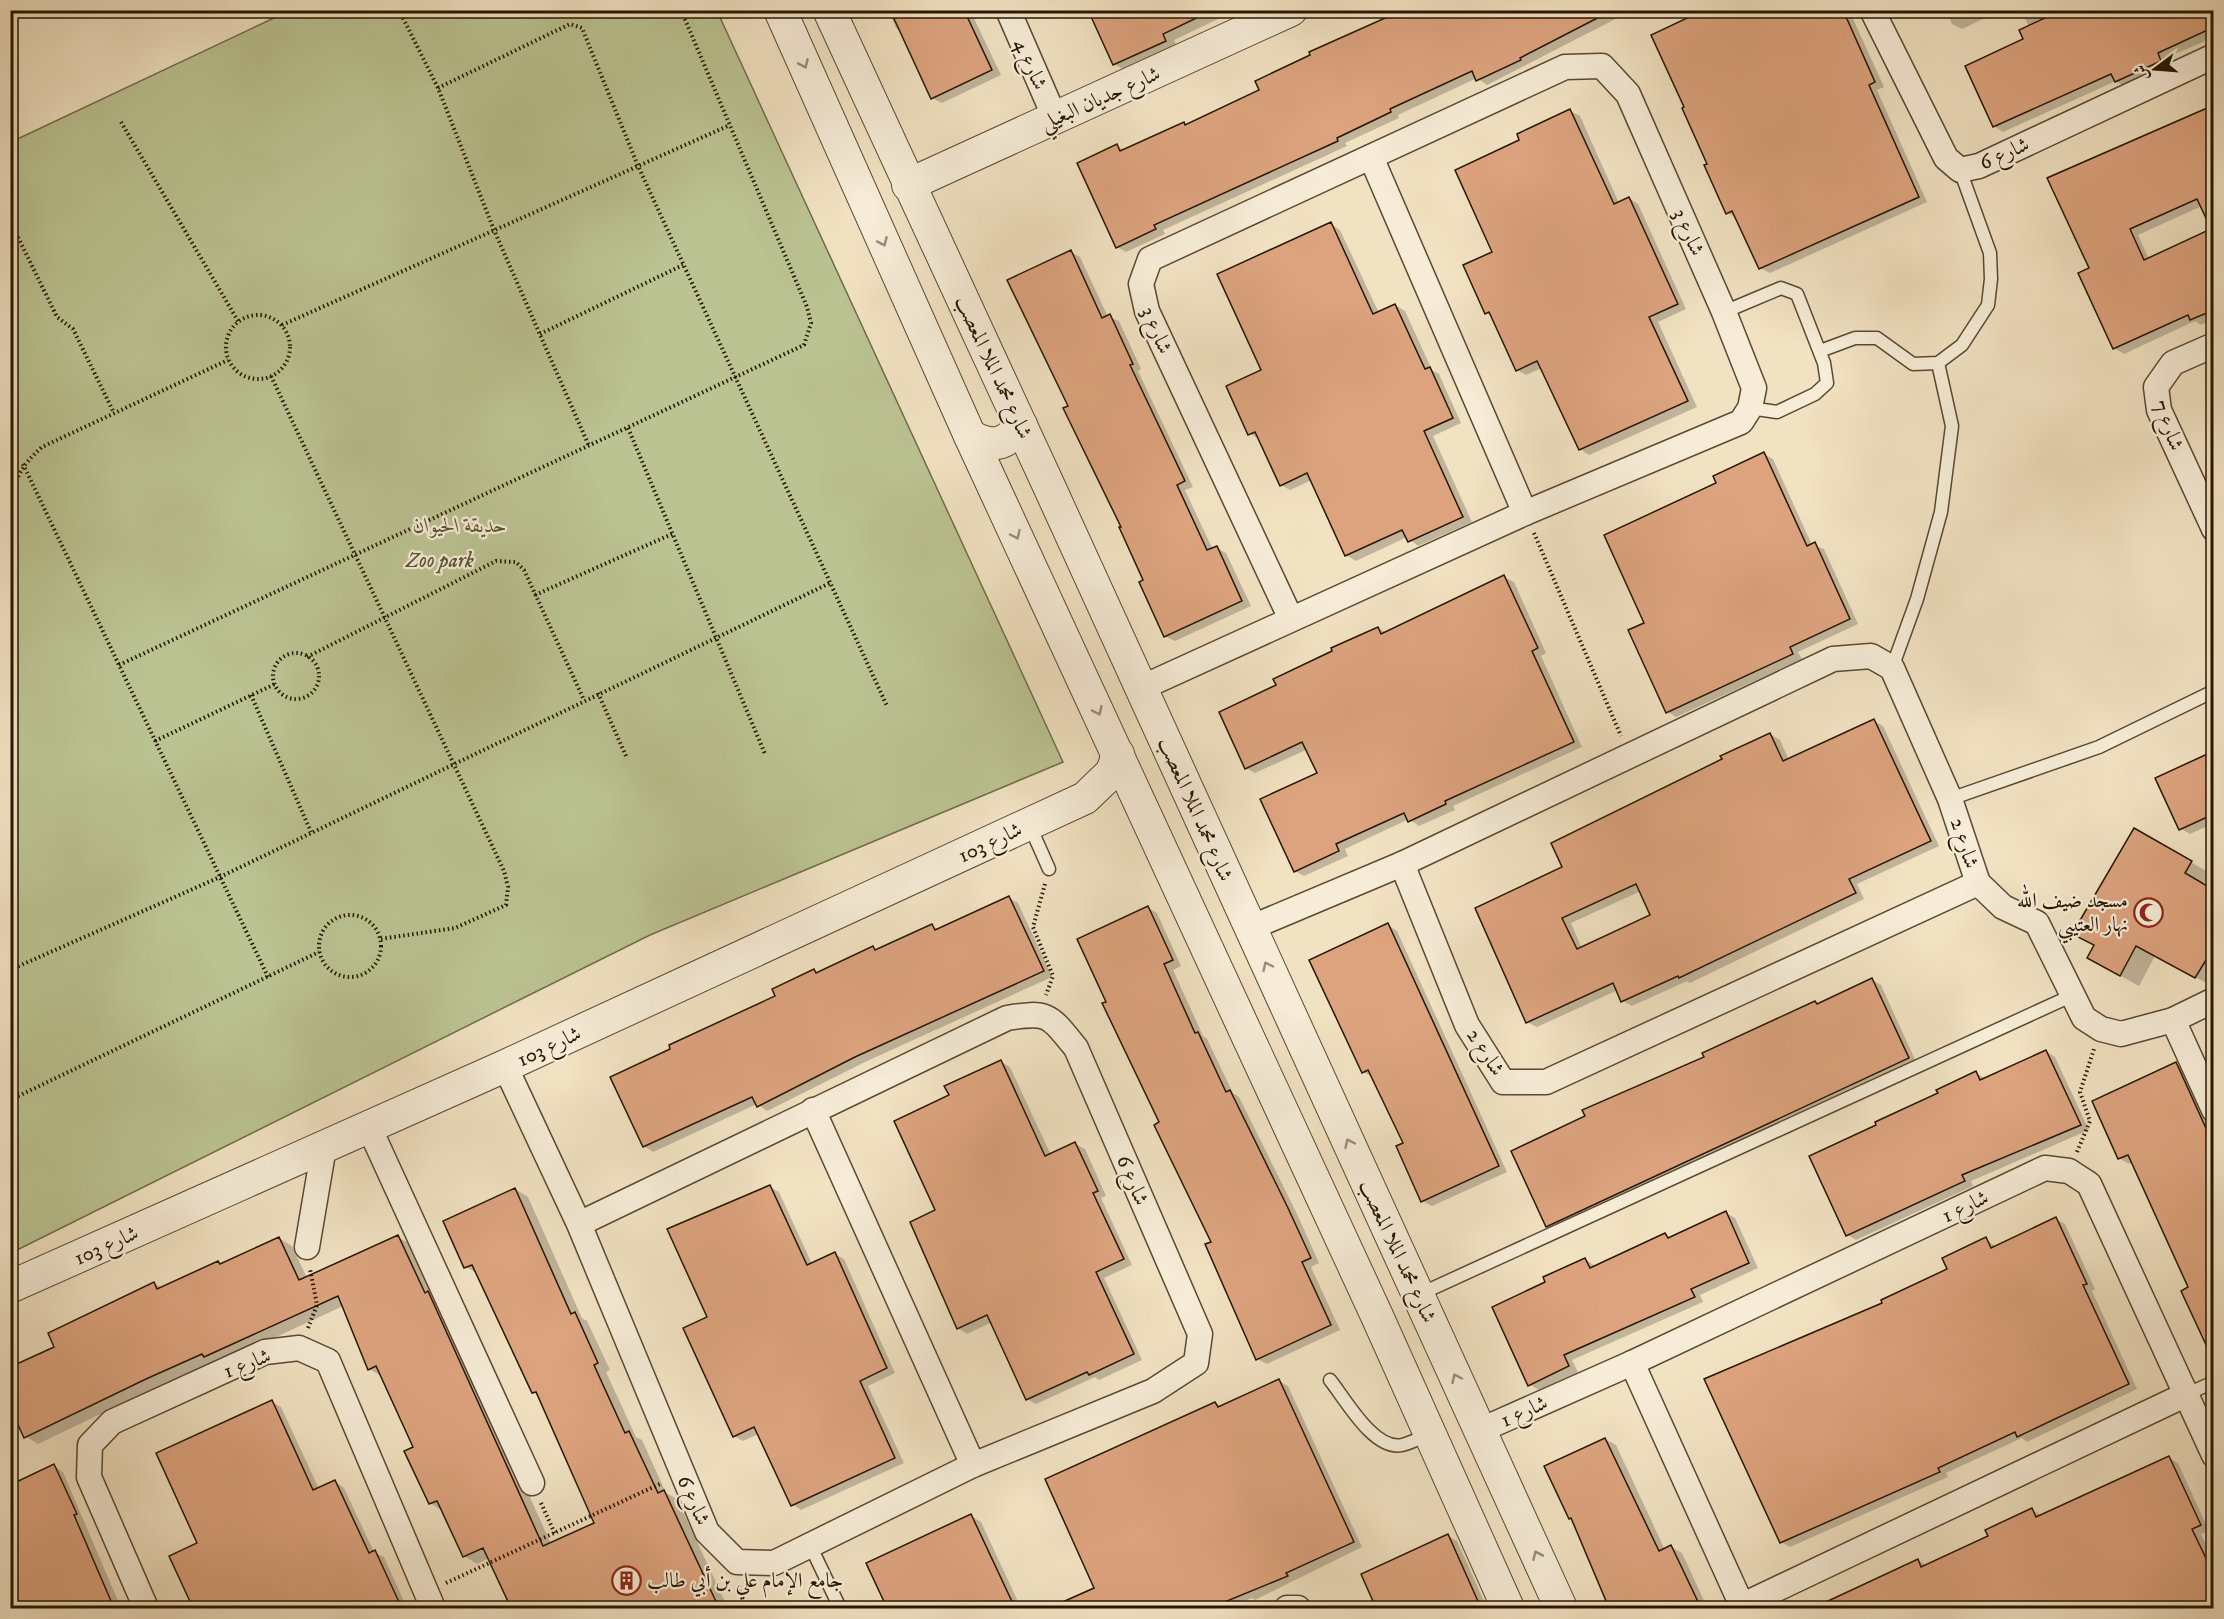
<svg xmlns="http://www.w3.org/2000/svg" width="2224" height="1619" viewBox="0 0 2224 1619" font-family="'IM FELL DW Pica',Amiri,serif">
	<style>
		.green { fill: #bbc392; stroke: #706c49; stroke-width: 1.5 }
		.shadow { fill: #0003; fill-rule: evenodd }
		.building { fill: #dca37e; stroke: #261600; stroke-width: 1.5; fill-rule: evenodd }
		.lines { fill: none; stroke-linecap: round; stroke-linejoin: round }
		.service-casing { stroke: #594930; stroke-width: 15 }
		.minor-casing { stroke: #594930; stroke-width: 27 }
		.tertiary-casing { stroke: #594930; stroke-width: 34 }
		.path { stroke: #261600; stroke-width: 4; stroke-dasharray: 1.5 3; stroke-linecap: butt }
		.service { stroke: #f6ecd7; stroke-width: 12 }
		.minor { stroke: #f6ecd7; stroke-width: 24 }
		.tertiary { stroke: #f6ecd7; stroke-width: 32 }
		.oneway { stroke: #988c76 }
		.labels { text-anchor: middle; stroke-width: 4.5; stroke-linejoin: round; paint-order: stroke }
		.street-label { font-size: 21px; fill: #261600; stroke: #f6ecd7 }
		.park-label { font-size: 21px; font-style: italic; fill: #5a5333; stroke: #f6ecd7 }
		.poi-label { font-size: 21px; fill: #261600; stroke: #f6ecd7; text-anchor: end }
	</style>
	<rect width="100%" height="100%" fill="#f1e2c2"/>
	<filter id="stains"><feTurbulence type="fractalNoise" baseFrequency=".00333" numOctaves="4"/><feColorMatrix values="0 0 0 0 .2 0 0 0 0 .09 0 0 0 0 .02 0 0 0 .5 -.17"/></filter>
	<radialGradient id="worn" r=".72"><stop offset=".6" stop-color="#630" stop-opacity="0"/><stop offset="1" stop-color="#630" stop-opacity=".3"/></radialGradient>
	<polygon class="green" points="291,10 717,11 1063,762 650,935 11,1253 11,142"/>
	<g class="shadow">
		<polygon points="888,10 970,10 1001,75 942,103 932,98 901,31 896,28"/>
		<polygon points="1089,10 1237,10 1174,40 1177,47 1126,71 1114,64"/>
		<polygon points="1406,10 1633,10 1487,85 1477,78 1398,115 1399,118 1345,143 1347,146 1163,230 1165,234 1126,252 1117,247 1117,146 1125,151 1261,91"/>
		<polygon points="1708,10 1849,10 1884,87 1877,90 1927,202 1770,273 1760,268 1737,218 1728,213 1709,165"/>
		<polygon points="1946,10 2002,10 1962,29 1952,24"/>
		<polygon points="2021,10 2214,10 2214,37 2166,58 2170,66 2125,87 2116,81 2003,132 1994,126 2029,27"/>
		<path d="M 2214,106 L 2214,319 L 2201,325 L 2195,321 L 2124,354 L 2114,348 L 2080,273 L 2091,268 ZM 2202,206 L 2213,230 L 2149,259 L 2138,235 Z"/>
		<polygon points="1570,111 1580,116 1619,203 1629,198 1638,204 1686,309 1658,322 1697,407 1589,455 1580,449 1542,368 1526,375 1517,370 1492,316 1486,313 1494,253 1521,140"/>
		<polygon points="1331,224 1340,230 1379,313 1395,305 1405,311 1432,370 1439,374 1461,423 1433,436 1472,522 1418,546 1407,537 1356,561 1346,555 1312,480 1290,490 1281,485 1259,439 1249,433 1263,371"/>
		<polygon points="1071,252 1080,257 1108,317 1119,321 1141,369 1138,371 1193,487 1185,490 1213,550 1217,548 1226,553 1251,606 1175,641 1165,636 1123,527 1070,407"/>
		<polygon points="1764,454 1773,459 1812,545 1824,549 1858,624 1798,652 1802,659 1676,717 1667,711 1646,623 1718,484"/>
		<polygon points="1504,577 1514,582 1546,653 1541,656 1582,747 1453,806 1455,810 1419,826 1409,819 1345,849 1348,856 1304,876 1295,871 1319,774 1306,750 1255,773 1246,768 1278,686 1378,628 1387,633"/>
		<path d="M 1874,721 L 1883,726 L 1939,846 L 1857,884 L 1864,899 L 1690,983 L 1687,981 L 1632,1006 L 1623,1001 L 1618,990 L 1537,1027 L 1527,1022 L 1564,868 L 1724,760 L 1770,734 L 1780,740 L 1789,760 ZM 1641,891 L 1652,916 L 1582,949 L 1571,923 Z"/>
		<polygon points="2214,752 2214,823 2190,834 2180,828"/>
		<polygon points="2135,830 2210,873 2203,885 2214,891 2214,987 2155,956 2139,986 2108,969 2095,945"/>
		<polygon points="1009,898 1018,903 1052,977 865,1062 767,1111 757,1104 653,1152 644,1146 672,1049 777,997 814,970 819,973 873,948 878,951 932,926 939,930"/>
		<polygon points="1148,908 1157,913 1181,966 1173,970 1203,1036 1207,1039 1233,1093 1239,1097 1297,1214 1319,1263 1311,1267 1340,1330 1267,1364 1258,1359 1213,1242 1108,1002"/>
		<polygon points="1388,925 1397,931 1507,1172 1432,1206 1422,1201 1405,1144 1373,1077 1363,1072"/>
		<polygon points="1872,980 1881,985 1917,1064 1556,1231 1547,1226 1706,1058 1815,1002 1819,1004"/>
		<polygon points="2046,1051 2055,1057 2089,1130 1971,1181 1973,1186 1856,1240 1847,1234 1878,1126 1976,1073 1986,1079"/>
		<polygon points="1001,1062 1010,1067 1051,1155 1075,1144 1085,1149 1106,1196 1101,1198 1132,1265 1104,1278 1142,1360 1099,1380 1095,1377 1036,1404 1027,1399 992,1322 967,1334 958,1328 937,1211 951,1096"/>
		<polygon points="2176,1064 2185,1069 2214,1130 2214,1346 2190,1288 2133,1162 2129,1164 2119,1158"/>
		<polygon points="770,1187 779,1192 812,1264 835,1254 844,1259 895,1373 868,1386 904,1463 801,1510 792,1504 759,1434 743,1441 734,1436 709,1318"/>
		<polygon points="515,1189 528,1197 582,1318 587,1321 610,1370 606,1372 636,1437 642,1440 666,1493 677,1499 728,1608 513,1608 489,1558 477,1564 464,1556 443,1511 430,1503 415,1448 383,1377 369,1369 343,1306 218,1364 214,1362 159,1386 38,1444 25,1436 56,1348 154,1283 162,1288 279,1238 292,1246 307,1278 398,1237 410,1244 441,1300 551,1544 596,1523 539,1395 533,1392 478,1274 466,1267"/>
		<polygon points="1726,1213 1735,1218 1758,1268 1700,1295 1703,1302 1572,1360 1578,1372 1539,1390 1529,1384 1547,1283 1585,1259 1596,1267 1665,1235 1671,1238"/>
		<polygon points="2056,1219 2065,1224 2095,1289 2092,1291 2137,1389 2027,1442 2022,1438 1946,1473 1948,1477 1790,1547 1781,1542 1884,1304 1949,1270 1986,1239 1996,1247"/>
		<polygon points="1279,1381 1288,1386 1362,1547 1255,1600 1252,1598 1230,1608 1052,1608 1096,1588 1215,1403 1222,1407"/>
		<polygon points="272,1402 281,1407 319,1489 335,1482 344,1488 374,1552 384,1557 407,1608 196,1608 171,1556 199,1543"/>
		<polygon points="1605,1439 1616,1445 1665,1550 1671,1547 1682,1553 1707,1607 1719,1602 1729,1608 1612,1608 1574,1520 1570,1518"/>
		<polygon points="2169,1458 2178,1463 2209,1531 2201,1534 2214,1562 2214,1608 1817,1608 1918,1560 1927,1566 1990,1536 2032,1510 2041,1515"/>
		<polygon points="54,1466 63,1472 121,1608 16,1608 10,1597"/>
		<polygon points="971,1516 981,1522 1021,1608 888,1608 868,1564"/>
		<polygon points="1448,1536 1457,1541 1487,1608 1377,1608 1362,1575"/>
	</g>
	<g class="building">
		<polygon points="890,10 964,10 992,70 931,99"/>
		<polygon points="1088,10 1213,10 1163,34 1166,41 1113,65"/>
		<polygon points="1403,10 1613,10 1520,58 1521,60 1476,81 1472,71 1390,109 1391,112 1337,138 1338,141 1154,225 1156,229 1116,248 1077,163 1117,144 1120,151 1184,122 1185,125 1259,90 1255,81 1310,55 1309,52"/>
		<polygon points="1704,10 1843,10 1875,82 1869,85 1919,197 1759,269 1732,211 1726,214 1704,165 1707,164 1682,108 1684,107 1651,35"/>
		<polygon points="2062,10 2214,10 2214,27 2158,53 2161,61 2115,82 2111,74 1993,127 1965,66 2023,39 2019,30"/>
		<path d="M 2214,105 L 2214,310 L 2190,320 L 2188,315 L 2113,349 L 2078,273 L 2089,268 L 2047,178 ZM 2197,199 L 2211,229 L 2144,260 L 2130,229 Z"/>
		<polygon points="1570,109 1614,204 1629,197 1678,304 1649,317 1688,401 1579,450 1537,361 1516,371 1489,312 1485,314 1463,265 1492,252 1455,170 1519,140 1517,134"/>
		<polygon points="1331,222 1373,314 1395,304 1425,369 1430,367 1453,418 1424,431 1463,517 1408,542 1402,530 1345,556 1307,473 1280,486 1255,432 1248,435 1226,386 1261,370 1217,274"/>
		<polygon points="1071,250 1102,318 1110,314 1133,364 1130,365 1185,481 1177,485 1207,550 1217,546 1242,601 1164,637 1139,582 1143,580 1119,527 1121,527 1063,408 1068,406 1007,280"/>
		<polygon points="1764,452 1807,546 1815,542 1850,619 1790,647 1793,654 1666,713 1628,630 1644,623 1604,535 1716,483 1713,476"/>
		<polygon points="1504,575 1538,648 1532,651 1574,742 1445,801 1446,804 1408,822 1404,813 1336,844 1339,851 1294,872 1260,799 1317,773 1302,742 1245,769 1219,712 1276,685 1273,679 1332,651 1331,648 1378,627 1381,634"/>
		<path d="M 1874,719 L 1931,841 L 1849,879 L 1856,893 L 1679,978 L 1678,976 L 1621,1002 L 1613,983 L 1526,1023 L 1475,908 L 1562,867 L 1551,843 L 1722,759 L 1720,756 L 1770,733 L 1783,761 ZM 1636,884 L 1650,915 L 1577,949 L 1562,918 Z"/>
		<polygon points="2214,751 2214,814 2179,830 2155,778"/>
		<polygon points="2134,828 2192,861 2185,873 2214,890 2214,947 2195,978 2136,946 2120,976 2087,958 2094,945 2072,934"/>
		<polygon points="1009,896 1044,971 855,1057 757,1107 752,1097 643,1147 610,1077 670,1049 669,1045 775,996 772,989 814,969 816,973 873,946 875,950 932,924 935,930"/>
		<polygon points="1148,906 1173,960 1164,964 1195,1033 1198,1032 1226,1092 1230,1090 1288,1208 1311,1258 1302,1262 1331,1325 1256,1360 1205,1244 1211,1242 1154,1125 1159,1122 1102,1003 1106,1002 1077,939"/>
		<polygon points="1388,923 1499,1166 1421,1202 1396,1146 1403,1143 1368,1070 1362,1073 1309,960"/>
		<polygon points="1872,978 1909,1058 1546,1227 1511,1151 1585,1116 1582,1110 1704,1057 1702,1053 1815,1001 1817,1004"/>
		<polygon points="2046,1050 2081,1125 1962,1175 1965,1181 1846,1236 1809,1156 1876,1125 1875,1122 1938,1093 1936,1090 1976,1071 1980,1080"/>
		<polygon points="1001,1060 1045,1156 1075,1142 1098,1191 1093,1193 1124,1259 1096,1272 1134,1354 1089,1375 1087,1372 1026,1400 987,1315 957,1329 910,1222 935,1210 894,1121 949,1095 944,1086"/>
		<polygon points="2176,1062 2214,1146 2214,1362 2181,1291 2188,1287 2128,1155 2118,1159 2092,1101"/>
		<polygon points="770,1185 807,1265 835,1252 887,1368 860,1381 895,1458 791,1506 754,1427 733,1437 683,1328 707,1317 667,1229"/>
		<polygon points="515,1188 571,1314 575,1312 598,1363 594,1365 625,1433 629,1431 658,1493 664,1490 719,1608 511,1608 483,1548 463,1557 437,1501 429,1504 404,1451 413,1447 376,1366 368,1370 338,1296 204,1357 202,1354 146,1379 24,1438 10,1407 10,1367 54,1347 48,1333 154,1282 157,1289 218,1261 220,1264 279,1237 299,1280 398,1235 425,1293 428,1291 543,1546 594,1523 536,1392 532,1393 472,1265 464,1268 443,1221"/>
		<polygon points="1726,1211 1749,1263 1691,1289 1695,1297 1564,1355 1569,1366 1528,1386 1492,1307 1545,1282 1543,1277 1585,1258 1590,1268 1665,1233 1668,1238"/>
		<polygon points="2056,1217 2087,1284 2083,1285 2129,1384 2017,1437 2015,1432 1938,1468 1940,1472 1780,1543 1704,1379 1882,1303 1881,1300 1947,1269 1942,1258 1986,1237 1991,1248"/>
		<polygon points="1279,1379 1354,1542 1286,1573 1288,1576 1210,1608 1049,1608 1094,1588 1045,1479 1215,1402 1218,1407"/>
		<polygon points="272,1400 313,1490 335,1480 369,1553 375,1550 399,1602 385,1608 193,1608 169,1556 197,1543 156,1453"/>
		<polygon points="1605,1438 1659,1551 1671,1545 1701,1608 1609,1608 1571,1518 1569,1519 1544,1466"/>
		<polygon points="2169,1456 2201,1525 2192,1529 2214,1575 2214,1608 1813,1608 1918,1559 1921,1567 1988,1536 1985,1530 2032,1508 2036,1517"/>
		<polygon points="54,1464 77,1514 74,1515 114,1608 15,1608 10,1600 10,1485"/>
		<polygon points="971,1514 1015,1608 887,1608 866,1563"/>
		<polygon points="1448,1534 1481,1608 1376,1608 1361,1574"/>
	</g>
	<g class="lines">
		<defs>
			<g id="service">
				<polyline points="1724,312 1781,288 1797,294 1824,363 1827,383 1815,394 1777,412 1750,408"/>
				<polyline points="1820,351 1855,338 1877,338 1913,364 1938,363 1962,345 1988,305 1991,279 1990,253 1960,170"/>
				<polyline points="1892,668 1917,599 1941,512 1952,426 1938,363"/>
				<polyline points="1950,799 2099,747 2214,691"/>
				<polyline points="1029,824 1049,869"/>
				<polyline points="1418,1295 2071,996"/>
				<path d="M 1330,1380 C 1346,1400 1374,1451 1402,1445 C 1411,1443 1420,1438 1428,1434"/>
				<polyline points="2187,1394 2214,1382"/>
				<polyline points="810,1545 840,1608"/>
			</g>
			<g id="minor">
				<polyline points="1008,10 1055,118"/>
				<polyline points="1872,10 1946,158 1960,170 1979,166 2214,56"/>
				<polyline points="1371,157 1525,513"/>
				<polyline points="2214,345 2173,363 2156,387 2159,410 2214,529"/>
				<polyline points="1141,688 1525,513 1741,422 1750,408 1754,388 1724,312 1628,94 1602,66 1565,67 1150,259 1141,284 1147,311 1291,619"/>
				<polyline points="1402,864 1467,1025 1503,1082 1546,1082 1978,883"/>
				<polyline points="1250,928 1402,864 1833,659 1871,656 1892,668 1950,799 1978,883 2003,907 2037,923 2084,1018 2101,1029 2121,1034 2173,1020 2214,1000"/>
				<polyline points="2173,1020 2214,1110"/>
				<path d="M 505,1066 L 579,1224 L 707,1532 L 737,1562 L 774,1563 L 973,1465 L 1153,1391 L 1196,1363 L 1200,1334 L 1076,1048 C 1049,1015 1049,1011 1007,1018 L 579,1224"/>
				<polyline points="813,1110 973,1465"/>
				<polyline points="369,1127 532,1483"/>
				<polyline points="307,1247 324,1147"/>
				<polyline points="1632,1363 1743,1608"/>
				<polyline points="1481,1430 1632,1363 2045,1168 2069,1171 2089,1184 2214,1455"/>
				<polyline points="1741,1606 2187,1394"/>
				<polyline points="146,1608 89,1477 90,1445 112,1422 265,1352 299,1348 328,1361 433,1608"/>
				<polyline points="1287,1608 1298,1608"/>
			</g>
			<g id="tertiary">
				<polyline points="780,10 970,436 1377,1316 1508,1608"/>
				<polyline points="829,10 1048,484 1561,1608"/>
				<polyline points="908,185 1291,10"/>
				<path d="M 970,436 C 993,448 1005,446 1021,425"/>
				<polyline points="10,1287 505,1066 1085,798 1112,772 1118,754"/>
			</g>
		</defs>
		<use href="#service" class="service-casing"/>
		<use href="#minor" class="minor-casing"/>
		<use href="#tertiary" class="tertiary-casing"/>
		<g class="path">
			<polyline points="399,10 438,88 494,230 589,446"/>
			<polyline points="438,88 570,24 582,28 638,166 887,706"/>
			<polyline points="121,122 238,321"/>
			<polyline points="10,221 57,317 73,329 114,413"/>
			<circle cx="258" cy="347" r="32"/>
			<polyline points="282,325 730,125"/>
			<polyline points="540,334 683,265"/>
			<polyline points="271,376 504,871 508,887 506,905 455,928 380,939"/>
			<polyline points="628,428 765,754"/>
			<polyline points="23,464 268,977"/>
			<path d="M 10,507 C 15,478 20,467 42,447 L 228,360"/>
			<polyline points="1534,533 1621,736"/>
			<polyline points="535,595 672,534"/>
			<circle cx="296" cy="676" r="23"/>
			<polyline points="307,657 496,561 516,562 524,570 584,700"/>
			<polyline points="119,665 804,345 811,323 807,307 681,10"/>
			<polyline points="598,693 626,756"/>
			<polyline points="251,695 311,832"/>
			<polyline points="155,741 275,684"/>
			<polyline points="1045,884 1033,927 1053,976 1046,995"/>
			<circle cx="350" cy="946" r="31"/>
			<polyline points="10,970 220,877 830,583"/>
			<polyline points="10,1088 20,1096"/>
			<polyline points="10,1100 319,952"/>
			<polyline points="2077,1152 2090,1121 2080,1092 2094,1049"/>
			<polyline points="308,1328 317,1305 310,1269"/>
			<polyline points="541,1503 555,1534"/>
			<polyline points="446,1583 662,1483"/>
			<polyline points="732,1608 741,1604 739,1583"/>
		</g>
		<use href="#service" class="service"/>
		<use href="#minor" class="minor"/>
		<use href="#tertiary" class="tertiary"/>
	</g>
	<defs><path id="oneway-chevron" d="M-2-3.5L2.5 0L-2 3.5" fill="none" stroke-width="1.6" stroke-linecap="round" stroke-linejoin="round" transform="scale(1.5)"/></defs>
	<g class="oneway">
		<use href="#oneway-chevron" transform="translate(804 64) rotate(66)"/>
		<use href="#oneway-chevron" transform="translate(883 242) rotate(66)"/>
		<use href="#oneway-chevron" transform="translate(1016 535) rotate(65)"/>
		<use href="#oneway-chevron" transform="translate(1098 711) rotate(65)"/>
		<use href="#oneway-chevron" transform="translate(1267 966) rotate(-115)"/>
		<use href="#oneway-chevron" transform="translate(1349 1143) rotate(-115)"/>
		<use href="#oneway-chevron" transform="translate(1456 1378) rotate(-115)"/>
		<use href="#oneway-chevron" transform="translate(1537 1555) rotate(-114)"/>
	</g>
	<defs>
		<symbol id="mosque-ring" viewBox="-11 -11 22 22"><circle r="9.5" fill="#f6ecd7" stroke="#8f2418" stroke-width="1.5"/><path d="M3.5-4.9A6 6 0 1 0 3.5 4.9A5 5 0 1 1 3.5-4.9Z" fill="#8f2418"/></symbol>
		<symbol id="building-ring" viewBox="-11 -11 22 22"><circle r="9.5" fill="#f6ecd7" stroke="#8f2418" stroke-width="1.5"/><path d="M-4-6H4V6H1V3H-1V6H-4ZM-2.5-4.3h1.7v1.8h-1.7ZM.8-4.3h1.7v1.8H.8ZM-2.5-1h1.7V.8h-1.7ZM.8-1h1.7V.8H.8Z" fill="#8f2418"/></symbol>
	</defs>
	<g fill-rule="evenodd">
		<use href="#mosque-ring" x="2132" y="896" width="33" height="33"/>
		<use href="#building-ring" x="610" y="1564" width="33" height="33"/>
	</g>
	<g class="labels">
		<g class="street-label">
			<text transform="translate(1031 64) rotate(66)" y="7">شارع 4</text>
			<text transform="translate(1100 98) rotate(-24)" y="7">شارع جديان البغيلي</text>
			<text transform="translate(2004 153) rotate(-24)" y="7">شارع 6</text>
			<text transform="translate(1689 232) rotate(66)" y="7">شارع 3</text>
			<text transform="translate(1157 330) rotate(67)" y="7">شارع 3</text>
			<text transform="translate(994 367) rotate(65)" y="7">شارع محمد الملا المعصب</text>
			<text transform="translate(2169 425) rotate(70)" y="7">شارع 7</text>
			<text transform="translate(1196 809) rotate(66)" y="7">شارع محمد الملا المعصب</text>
			<text transform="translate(990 842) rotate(-25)" y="7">شارع 103</text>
			<text transform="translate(1965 843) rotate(72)" y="7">شارع 2</text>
			<text transform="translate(549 1046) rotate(-25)" y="7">شارع 103</text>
			<text transform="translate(1486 1052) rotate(57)" y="7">شارع 2</text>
			<text transform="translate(1133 1180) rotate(67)" y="7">شارع 6</text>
			<text transform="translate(1965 1206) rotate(-25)" y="7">شارع 1</text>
			<text transform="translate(106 1245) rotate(-24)" y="7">شارع 103</text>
			<text transform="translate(1398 1251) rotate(65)" y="7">شارع محمد الملا المعصب</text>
			<text transform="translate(247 1363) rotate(-21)" y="7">شارع 1</text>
			<text transform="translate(1524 1411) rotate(-24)" y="7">شارع 1</text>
			<text transform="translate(694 1500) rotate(66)" y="7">شارع 6</text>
		</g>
		<g class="park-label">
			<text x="460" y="532">حديقة الحيوان</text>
			<text x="440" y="567">Zoo park</text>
		</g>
		<g class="poi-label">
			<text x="2128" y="907">مسجد ضيف الله<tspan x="2128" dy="24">نهار العتيبي</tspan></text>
			<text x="647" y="1587" text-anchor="start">جامع الإمام علي بن أبي طالب</text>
		</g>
	</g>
	<rect width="2224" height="1619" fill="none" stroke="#f1e2c2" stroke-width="36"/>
	<rect x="12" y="12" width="2200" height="1595" fill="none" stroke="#261600" stroke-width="3"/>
	<rect x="18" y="18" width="2188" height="1583" fill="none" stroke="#261600" stroke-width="1.5"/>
	<g transform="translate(2155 69) rotate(254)" stroke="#f6ecd7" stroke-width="4.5" paint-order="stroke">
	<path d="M0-4.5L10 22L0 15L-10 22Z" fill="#261600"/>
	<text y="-9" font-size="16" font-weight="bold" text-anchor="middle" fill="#261600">ش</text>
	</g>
	<rect width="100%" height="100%" filter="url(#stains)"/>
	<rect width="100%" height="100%" fill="url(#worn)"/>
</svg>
